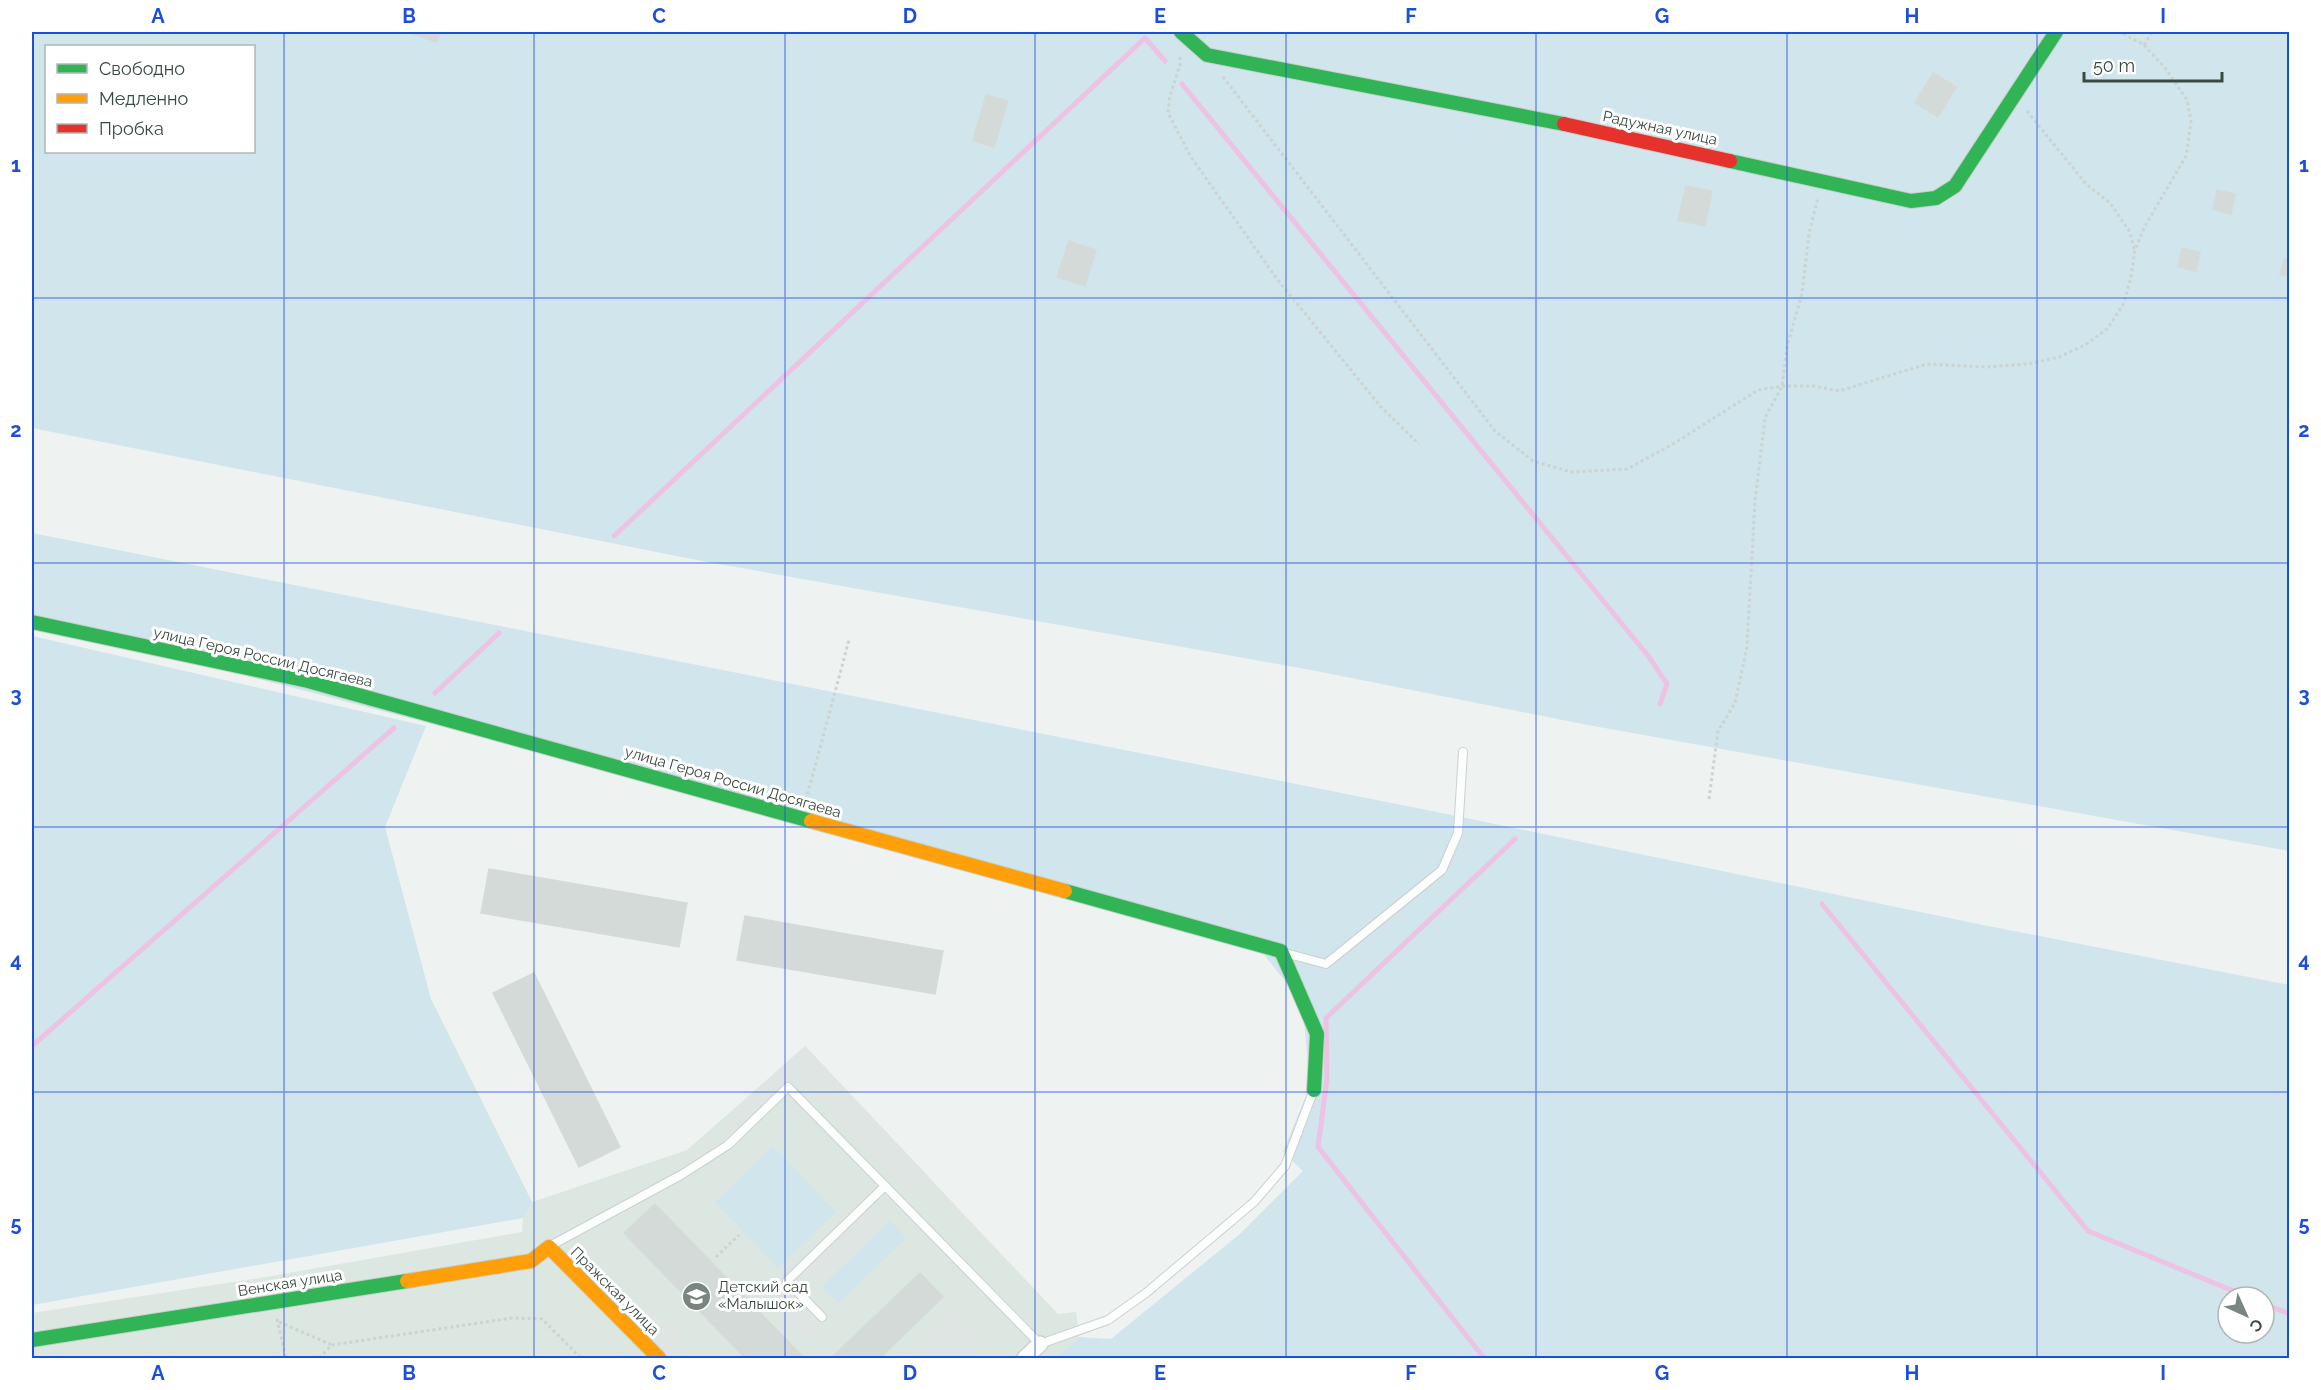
<svg xmlns="http://www.w3.org/2000/svg" width="2321" height="1390" viewBox="0 0 2321 1390" font-family="Raleway,sans-serif">
	<style>
		.residential { fill: #dde7e2 }
		.green { fill: #d0e5ec; fill-rule: evenodd }
		.parking { fill: #dfe5e2 }
		.lines { fill: none; stroke-linecap: round; stroke-linejoin: round }
		.stream { stroke: #edc2e4; stroke-width: 5 }
		.building { fill: #d3dad7; stroke: #d4dbd8; stroke-width: 1.5 }
		.lane-casing { stroke: #ccd1ce; stroke-width: 10 }
		.street-casing { stroke: #ccd1ce; stroke-width: 18 }
		.fast-casing { stroke: #c5d2cc; stroke-width: 16 }
		.slow-casing { stroke: #c5d2cc; stroke-width: 16 }
		.jam-casing { stroke: #c5d2cc; stroke-width: 16 }
		.path { stroke: #ccd3d1; stroke-width: 3; stroke-dasharray: 3 3; stroke-linecap: butt }
		.lane { stroke: #fcfdfd; stroke-width: 8 }
		.street { stroke: #fcfdfd; stroke-width: 15 }
		.fast { stroke: #30b455; stroke-width: 14 }
		.slow { stroke: #ff9f0a; stroke-width: 14 }
		.jam { stroke: #e5322d; stroke-width: 14 }
		.grid { fill: none; stroke: #1d4ed8; stroke-width: 1.5; stroke-opacity: 0.55 }
		.labels { text-anchor: middle; stroke-width: 6; stroke-linejoin: round; paint-order: stroke }
		.street-label { font-size: 15px; fill: #3a4a41; stroke: #fff }
		.poi-label { font-size: 15px; fill: #3a4a41; stroke: #fff; text-anchor: start }
		.neatline { fill: none; stroke: #1d4ed8; stroke-width: 2 }
		.grid-label { font-size: 20px; text-anchor: middle; font-weight: bold; fill: #1d4ed8 }
	</style>
	<rect width="100%" height="100%" fill="#eef3f1"/>
	<polygon class="residential" points="805,1046 1058,1314 1076,1312 1079,1337 1056,1358 32,1358 32,1313 260,1278 522,1232 523,1218 532,1202 687,1150"/>
	<g class="green">
		<path d="M 32,32 L 2289,32 L 2289,851 L 1588,725 L 1311,670 L 702,561 L 32,428 ZM 46,46 L 254,46 L 254,152 L 46,152 Z"/>
		<path d="M 32,533 L 1432,811 L 1983,925 L 2289,985 L 2289,1358 L 1056,1358 L 1079,1337 L 1111,1339 L 1241,1233 L 1303,1171 L 1283,1152 L 1310,1086 L 1304,1020 L 1289,986 L 1265,956 L 1270,942 L 32,620 ZM 2228,1297 L 2264,1297 L 2264,1333 L 2228,1333 Z"/>
		<polygon points="32,636 426,726 385,827 431,999 532,1202 523,1218 32,1305"/>
		<polygon points="773,1146 836,1212 778,1268 715,1202"/>
		<polygon points="890,1221 906,1238 838,1303 822,1286"/>
	</g>
	<g class="parking">
		<polygon points="805,1046 929,1177 912,1194 794,1075 734,1133 724,1123"/>
		<polygon points="871,1206 884,1219 818,1282 805,1269"/>
		<polygon points="583,1251 633,1302 668,1326 699,1358 670,1358 573,1260"/>
		<polygon points="782,1287 823,1329 809,1342 769,1300"/>
		<polygon points="955,1310 986,1343 970,1358 905,1358"/>
	</g>
	<g class="lines">
		<g class="stream">
			<polyline points="1182,84 1649,657 1667,684 1660,704"/>
			<polyline points="614,536 1145,38 1165,61"/>
			<polyline points="435,693 499,633"/>
			<polyline points="1822,904 2088,1231 2248,1297"/>
			<polyline points="32,1046 394,728"/>
			<polyline points="2264,1304 2290,1314"/>
			<polyline points="1484,1358 1318,1147 1327,1079 1326,1018 1515,839"/>
		</g>
	</g>
	<g class="building">
		<polygon points="407,32 441,32 437,42"/>
		<polygon points="1933,73 1956,87 1938,117 1915,103"/>
		<polygon points="986,95 1008,101 994,147 973,141"/>
		<polygon points="1686,186 1712,191 1705,226 1678,220"/>
		<polygon points="2217,190 2235,194 2231,214 2213,209"/>
		<polygon points="1069,241 1096,250 1085,286 1057,277"/>
		<polygon points="2182,248 2200,252 2196,271 2178,267"/>
		<polygon points="2284,259 2290,260 2290,277 2280,275"/>
		<polygon points="489,869 687,903 679,947 481,913"/>
		<polygon points="745,916 943,951 935,994 737,960"/>
		<polygon points="534,973 620,1147 579,1167 493,993"/>
		<polygon points="655,1204 749,1301 804,1358 745,1358 624,1233"/>
		<polygon points="920,1273 943,1297 910,1329 880,1358 831,1358"/>
	</g>
	<g class="lines">
		<defs>
			<g id="lane">
				<polyline points="1285,953 1326,964 1442,870 1458,833 1463,752"/>
				<polyline points="550,1246 681,1175 728,1145 788,1087 1040,1344 1108,1320 1146,1293 1254,1202 1285,1166 1313,1092"/>
				<polyline points="822,1317 787,1281 885,1186"/>
			</g>
			<polyline id="street" points="1025,1358 1040,1344"/>
			<g id="fast">
				<polyline points="1181,32 1207,55 1564,124"/>
				<polyline points="1730,161 1911,201 1936,198 1955,186 2056,32"/>
				<polyline points="32,622 308,681 811,821"/>
				<polyline points="1065,891 1281,951 1317,1034 1314,1090"/>
				<polyline points="32,1340 407,1281"/>
			</g>
			<g id="slow">
				<polyline points="811,821 1065,891"/>
				<polyline points="407,1281 531,1261 549,1247 659,1358"/>
			</g>
			<polyline id="jam" points="1564,124 1730,161"/>
		</defs>
		<use href="#lane" class="lane-casing"/>
		<use href="#street" class="street-casing"/>
		<use href="#fast" class="fast-casing"/>
		<use href="#slow" class="slow-casing"/>
		<use href="#jam" class="jam-casing"/>
		<g class="path">
			<polyline points="2144,45 2152,32"/>
			<polyline points="1180,57 1180,65 1170,96 1168,113 1191,157 1277,279 1381,407 1419,444"/>
			<polyline points="1223,77 1495,431 1533,461 1571,472 1627,469 1673,444 1758,390 1782,386 1814,386 1839,391 1927,364 1987,367 2028,364 2059,357 2085,345 2107,329 2123,305 2131,277 2135,250 2145,226 2186,156 2191,122 2187,100 2166,69 2144,45 2120,32"/>
			<polyline points="2027,111 2086,184 2110,203 2130,232 2134,249"/>
			<polyline points="1709,799 1718,731 1735,703 1747,647 1755,501 1765,418 1782,386 1787,347 1802,293 1809,233 1818,198"/>
			<polyline points="806,800 849,640"/>
			<polyline points="716,1257 739,1235"/>
			<polyline points="277,1319 286,1358"/>
			<polyline points="279,1322 332,1345"/>
			<polyline points="319,1358 332,1345 512,1318 542,1319 581,1358"/>
		</g>
		<use href="#lane" class="lane"/>
		<use href="#street" class="street"/>
		<use href="#fast" class="fast"/>
		<use href="#slow" class="slow"/>
		<use href="#jam" class="jam"/>
	</g>
	<path class="grid" d="M 284,32 L 284,1358M 534,32 L 534,1358M 785,32 L 785,1358M 1035,32 L 1035,1358M 1286,32 L 1286,1358M 1536,32 L 1536,1358M 1787,32 L 1787,1358M 2037,32 L 2037,1358M 32,298 L 2290,298M 32,563 L 2290,563M 32,827 L 2290,827M 32,1092 L 2290,1092"/>
	<defs>
		<symbol id="school-disc" viewBox="-11 -11 22 22"><circle r="9.5" fill="#79857f" stroke="#fff"/><path d="M0-5L7-2L0 1L-7-2ZM-4 1L0 2.5L4 1V4Q0 6-4 4Z" fill="#fff"/></symbol>
	</defs>
	<g fill-rule="evenodd">
		<use href="#school-disc" x="680" y="1280" width="33" height="33"/>
	</g>
	<g class="labels">
		<g class="street-label">
			<text transform="translate(1660 128) rotate(12)" y="5">Радужная улица</text>
			<text transform="translate(263 657) rotate(13)" y="5">улица Героя России Досягаева</text>
			<text transform="translate(733 782) rotate(16)" y="5">улица Героя России Досягаева</text>
			<text transform="translate(290 1283) rotate(-9)" y="5">Венская улица</text>
			<text transform="translate(615 1291) rotate(45)" y="5">Пражская улица</text>
		</g>
		<g class="poi-label">
			<text x="718" y="1292">Детский сад<tspan x="718" dy="17">«Малышок»</tspan></text>
		</g>
	</g>
	<rect width="2321" height="1390" fill="none" stroke="#ffffff" stroke-width="66"/>
	<rect x="45" y="45" width="210" height="108" fill="#ffffff" stroke="#b0b7b3" stroke-width="1.5"/>
	<rect x="57" y="64" width="30" height="9" fill="#30b455" stroke="#b0b7b3" stroke-width="1.5"/>
	<text x="99" y="75" font-size="18" fill="#3a4a41">Свободно</text>
	<rect x="57" y="94" width="30" height="9" fill="#ff9f0a" stroke="#b0b7b3" stroke-width="1.5"/>
	<text x="99" y="105" font-size="18" fill="#3a4a41">Медленно</text>
	<rect x="57" y="124" width="30" height="9" fill="#e5322d" stroke="#b0b7b3" stroke-width="1.5"/>
	<text x="99" y="135" font-size="18" fill="#3a4a41">Пробка</text>
	<g transform="translate(2246 1315) rotate(135)"><circle r="28" fill="#ffffff" stroke="#b0b7b3" stroke-width="1.5"/>
	<path d="M0-4.5L10 22L0 15L-10 22Z" fill="#79857f"/>
	<text y="-9" font-size="16" font-weight="bold" text-anchor="middle" fill="#3a4a41">С</text>
	</g>
	<path d="M2084 72v9h138v-9" fill="none" stroke="#3a4a41" stroke-width="3"/>
	<text x="2093" y="72" font-size="18" fill="#3a4a41" stroke="#ffffff" stroke-width="4.5" paint-order="stroke">50 m</text>
	<rect x="33" y="33" width="2255" height="1324" class="neatline"/>
	<g class="grid-label">
		<text x="158" y="23">A</text>
		<text x="409" y="23">B</text>
		<text x="659" y="23">C</text>
		<text x="910" y="23">D</text>
		<text x="1160" y="23">E</text>
		<text x="1411" y="23">F</text>
		<text x="1662" y="23">G</text>
		<text x="1912" y="23">H</text>
		<text x="2163" y="23">I</text>
		<text x="16" y="172">1</text>
		<text x="2304" y="172">1</text>
		<text x="16" y="437">2</text>
		<text x="2304" y="437">2</text>
		<text x="16" y="702">3</text>
		<text x="2304" y="702">3</text>
		<text x="16" y="967">4</text>
		<text x="2304" y="967">4</text>
		<text x="16" y="1231">5</text>
		<text x="2304" y="1231">5</text>
		<text x="158" y="1380">A</text>
		<text x="409" y="1380">B</text>
		<text x="659" y="1380">C</text>
		<text x="910" y="1380">D</text>
		<text x="1160" y="1380">E</text>
		<text x="1411" y="1380">F</text>
		<text x="1662" y="1380">G</text>
		<text x="1912" y="1380">H</text>
		<text x="2163" y="1380">I</text>
	</g>
</svg>
